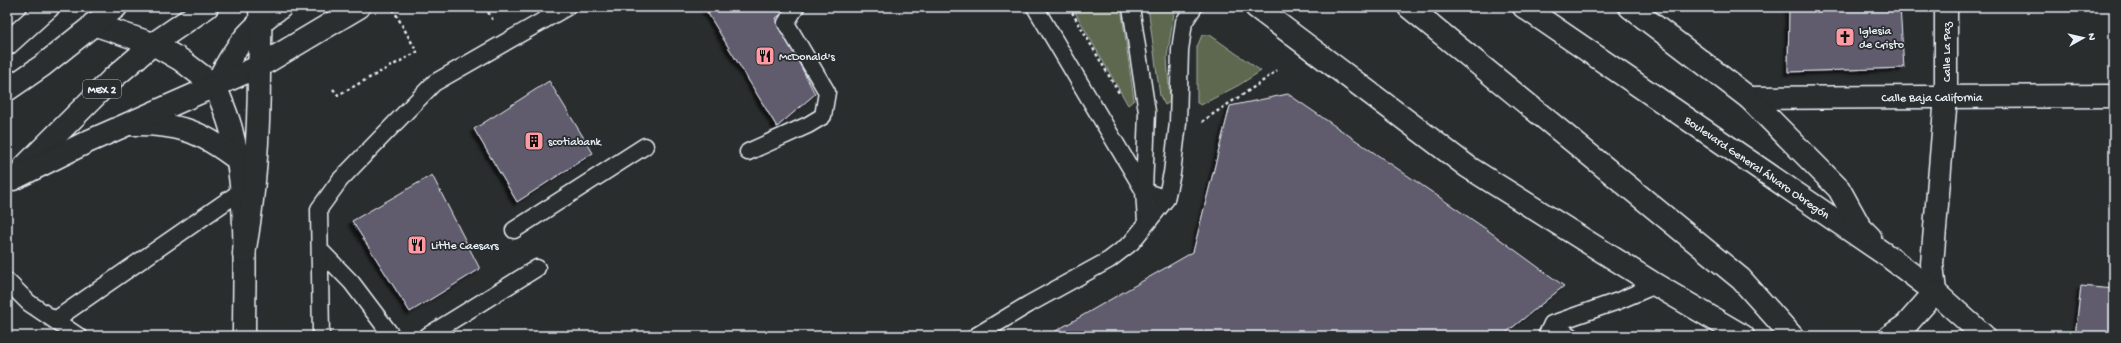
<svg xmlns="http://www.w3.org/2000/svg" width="2121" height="343" viewBox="0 0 2121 343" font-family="'Gochi Hand',sans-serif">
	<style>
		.green { fill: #5d684f; stroke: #a2aca4 }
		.building { fill: #615c6e; stroke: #e8f1f8; filter: url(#shadow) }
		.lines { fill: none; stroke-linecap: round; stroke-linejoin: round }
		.lane-casing { stroke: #e8f1f8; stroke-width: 19 }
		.street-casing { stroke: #e8f1f8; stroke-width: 25 }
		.secondary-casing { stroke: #e8f1f8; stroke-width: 25 }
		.primary-casing { stroke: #e8f1f8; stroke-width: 25 }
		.path { stroke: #e8f1f8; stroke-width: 2.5; stroke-dasharray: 3 3; stroke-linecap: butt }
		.lane { stroke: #2a2d2e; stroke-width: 16 }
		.street { stroke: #2a2d2e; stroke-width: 22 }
		.secondary { stroke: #2a2d2e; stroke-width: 22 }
		.primary { stroke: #2a2d2e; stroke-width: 22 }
		.labels { text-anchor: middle; stroke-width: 3.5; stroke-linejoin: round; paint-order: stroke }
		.shield { fill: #2a2d2e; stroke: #afb6bb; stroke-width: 1 }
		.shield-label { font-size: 11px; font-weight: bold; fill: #e8f1f8 }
		.poi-label { font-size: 12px; fill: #e8f1f8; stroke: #2a2d2e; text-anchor: start }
		.street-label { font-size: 12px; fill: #e8f1f8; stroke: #2a2d2e }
	</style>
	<defs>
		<filter id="shadow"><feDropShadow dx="-3.5" dy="3.5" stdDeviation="1" flood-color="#0009"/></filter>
	</defs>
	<rect width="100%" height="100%" fill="#2a2d2e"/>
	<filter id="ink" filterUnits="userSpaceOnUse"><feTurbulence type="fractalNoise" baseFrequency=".025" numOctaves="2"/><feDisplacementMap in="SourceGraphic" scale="8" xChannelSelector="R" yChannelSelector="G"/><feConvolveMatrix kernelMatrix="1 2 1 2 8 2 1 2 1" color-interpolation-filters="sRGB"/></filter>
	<g filter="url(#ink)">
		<g class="green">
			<polygon points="1072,7 1121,7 1134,100 1128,105"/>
			<polygon points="1148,7 1175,7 1167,57 1170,102 1165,105 1160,96"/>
			<polygon points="1202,35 1210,35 1261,71 1239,85 1201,105 1197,103 1197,47"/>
		</g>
		<g class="building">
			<polygon points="704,7 791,7 776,18 815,94 777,127"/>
			<polygon points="1789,7 1900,7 1904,68 1788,72"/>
			<polygon points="549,81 593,153 517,202 474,129"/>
			<polygon points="1288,94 1486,229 1564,286 1502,336 1047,336 1193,252 1230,106"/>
			<polygon points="432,175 480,269 410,312 352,221"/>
			<polygon points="2081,286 2114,289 2114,336 2075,336"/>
		</g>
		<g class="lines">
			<defs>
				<g id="lane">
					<polyline points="1035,7 1144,191 1166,199"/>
					<polyline points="1131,7 1147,112 1144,191 1146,222"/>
					<polyline points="748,152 808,125 823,116 827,92 786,23 796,7"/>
					<polyline points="514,230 645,146"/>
					<polyline points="321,251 352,283 392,336"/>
					<polyline points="7,281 29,303 78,336"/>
					<polyline points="55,320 241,191"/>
					<polyline points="1552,324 1570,336"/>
					<polyline points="321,336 319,209 340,180 434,83 567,7"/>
					<polyline points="427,336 537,268"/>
					<polyline points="976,336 1029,304 1109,260 1131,243 1166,199 1172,173 1178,123 1180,50 1184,22 1194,7"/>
					<polyline points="1546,336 1552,324 1618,301 1656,285"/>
				</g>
				<g id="street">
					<path id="s1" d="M 1749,98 L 2114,96"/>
					<polyline points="1935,292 1932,264 1946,97 1946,7"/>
				</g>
				<g id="secondary">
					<polyline points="1256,7 1468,167 1656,285 1743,336"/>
					<polyline points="1409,7 1741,279 1792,336"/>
					<path id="s2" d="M 1524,7 L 1889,257 L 1935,292 L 1984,336"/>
					<polyline points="1630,7 1749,98 1839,189 1860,227 1870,237"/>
					<polyline points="7,44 48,7"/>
					<path d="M 215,86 C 221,100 227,114 231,129 C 249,196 244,268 244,336"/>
					<path d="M 129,124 C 177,123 199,130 237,159"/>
					<polyline points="1890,336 1906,325 1935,292"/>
				</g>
				<g id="primary">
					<path d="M 93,24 L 153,44 L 181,60 L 215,86 C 234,49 246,30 281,7"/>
					<polyline points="7,90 42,66 116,7"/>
					<polyline points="24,167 112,79 153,44 207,7"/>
					<polyline points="13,179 87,142 260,66 359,7"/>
					<path d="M 244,254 C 255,194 259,133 259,71 C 260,50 261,28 260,7"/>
				</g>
			</defs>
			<use href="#lane" class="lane-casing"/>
			<use href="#street" class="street-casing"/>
			<use href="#secondary" class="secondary-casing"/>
			<use href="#primary" class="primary-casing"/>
			<g class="path">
				<polyline points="485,7 494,22"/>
				<polyline points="1069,7 1119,93"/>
				<polyline points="333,89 338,95 417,52 392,7"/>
				<path d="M 1202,122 C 1226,104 1254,89 1277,70"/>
			</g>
			<use href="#lane" class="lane"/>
			<use href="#street" class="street"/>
			<use href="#secondary" class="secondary"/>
			<use href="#primary" class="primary"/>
		</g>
	</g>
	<defs>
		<symbol id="church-square" viewBox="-11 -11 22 22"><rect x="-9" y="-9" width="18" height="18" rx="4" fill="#ff9aa2" stroke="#2a2d2e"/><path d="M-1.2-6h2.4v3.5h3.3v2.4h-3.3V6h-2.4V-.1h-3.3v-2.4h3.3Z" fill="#111"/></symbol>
		<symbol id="restaurant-square" viewBox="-11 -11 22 22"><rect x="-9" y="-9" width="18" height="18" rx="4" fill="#ff9aa2" stroke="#2a2d2e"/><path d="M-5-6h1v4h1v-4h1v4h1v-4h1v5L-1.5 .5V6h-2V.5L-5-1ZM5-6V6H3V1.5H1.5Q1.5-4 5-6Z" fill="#111"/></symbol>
		<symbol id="building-square" viewBox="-11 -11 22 22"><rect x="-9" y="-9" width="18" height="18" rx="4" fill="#ff9aa2" stroke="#2a2d2e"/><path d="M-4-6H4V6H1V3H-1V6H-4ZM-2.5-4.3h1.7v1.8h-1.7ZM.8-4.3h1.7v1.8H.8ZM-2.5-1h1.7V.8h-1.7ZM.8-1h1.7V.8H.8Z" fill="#111"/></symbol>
	</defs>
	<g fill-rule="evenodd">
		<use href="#church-square" x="1834" y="26" width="22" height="22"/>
		<use href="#restaurant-square" x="754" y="45" width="22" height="22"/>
		<use href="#building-square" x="523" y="130" width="22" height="22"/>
		<use href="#restaurant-square" x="406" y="234" width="22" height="22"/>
	</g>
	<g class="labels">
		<rect class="shield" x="83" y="80" width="38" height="18" rx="3"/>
		<g class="shield-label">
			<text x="102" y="93">MEX 2</text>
		</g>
		<g class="poi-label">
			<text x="1859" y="34">Iglesia<tspan x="1859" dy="14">de Cristo</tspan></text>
			<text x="779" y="60">McDonald's</text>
			<text x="548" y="145">scotiabank</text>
			<text x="431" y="249">Little Caesars</text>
		</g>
		<g class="street-label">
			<text transform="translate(1946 52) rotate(-90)" y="4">Calle La Paz</text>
			<text dy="4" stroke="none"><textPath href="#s1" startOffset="183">Calle Baja California</textPath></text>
			<text dy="4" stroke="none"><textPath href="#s2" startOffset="283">Boulevard General Álvaro Obregón</textPath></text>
		</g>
	</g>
	<rect width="2121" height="343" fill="none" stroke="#2a2d2e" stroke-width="24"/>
	<rect x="12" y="12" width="2097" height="319" fill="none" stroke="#e8f1f8" stroke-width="1.5" filter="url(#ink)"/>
	<g transform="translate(2083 38) rotate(82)" stroke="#2a2d2e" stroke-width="3" paint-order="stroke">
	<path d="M0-3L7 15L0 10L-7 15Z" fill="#e8f1f8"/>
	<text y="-6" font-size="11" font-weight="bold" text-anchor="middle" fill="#e8f1f8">N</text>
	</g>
</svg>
